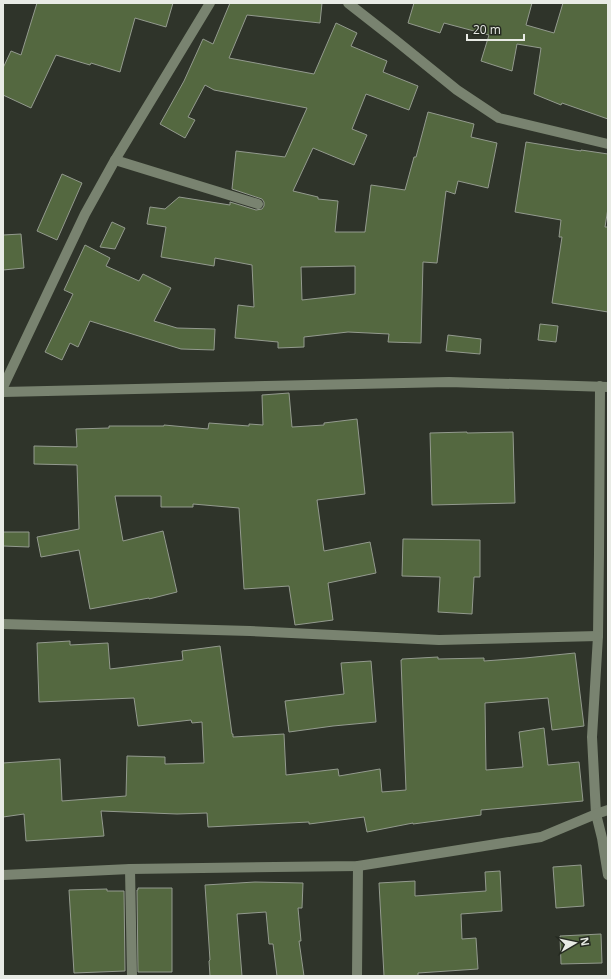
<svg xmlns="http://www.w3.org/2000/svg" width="611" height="979" viewBox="0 0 611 979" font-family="'Open Sans',sans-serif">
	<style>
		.building { fill: #546840; stroke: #939a8e; fill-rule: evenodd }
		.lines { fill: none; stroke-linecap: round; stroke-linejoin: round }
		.minor { stroke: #798370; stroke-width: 10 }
	</style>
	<rect width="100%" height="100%" fill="#2f342a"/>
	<g class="building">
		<polygon points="37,3 173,3 166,27 135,18 120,72 91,63 90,65 56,55 31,108 3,95 3,68 11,51 21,55"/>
		<path d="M 230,3 L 322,3 L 320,23 L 247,15 L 229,58 L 314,74 L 336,23 L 357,33 L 351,46 L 387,61 L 383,72 L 418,86 L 409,110 L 366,94 L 352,129 L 367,135 L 354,165 L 313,148 L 293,191 L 318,197 L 318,199 L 338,201 L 335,232 L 365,232 L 371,185 L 405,190 L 414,157 L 416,157 L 428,112 L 474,124 L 471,137 L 497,143 L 488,188 L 458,181 L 455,194 L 446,191 L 437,263 L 423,262 L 421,343 L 388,342 L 389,334 L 348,332 L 304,337 L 304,347 L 278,348 L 278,342 L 235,338 L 238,305 L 254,307 L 252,265 L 215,258 L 214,266 L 161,257 L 166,227 L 147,224 L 150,207 L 165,209 L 179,197 L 230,205 L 230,202 L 256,210 L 262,209 L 264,206 L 264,202 L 262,199 L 232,189 L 236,151 L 285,157 L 307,108 L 214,90 L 205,85 L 188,117 L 195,120 L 185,138 L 160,124 L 184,81 L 203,39 L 213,44 ZM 355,266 L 355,294 L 302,300 L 301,267 Z"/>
		<polygon points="414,3 532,3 526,25 554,33 563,3 608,3 608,119 562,103 561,105 534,94 541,48 517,44 512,71 481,61 489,35 444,23 440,33 408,23"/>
		<polygon points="526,142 581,151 581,150 608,154 608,208 605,227 608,227 608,312 552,303 562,237 559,237 561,220 515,212"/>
		<polygon points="62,174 82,183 57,240 37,231"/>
		<polygon points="112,222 125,228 115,249 100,247"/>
		<polygon points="21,234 24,268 3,270 3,235"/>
		<polygon points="85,245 110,258 106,266 139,281 143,274 171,288 154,321 177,328 215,329 214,350 181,349 90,321 78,347 70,343 62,360 45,352 73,294 64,290"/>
		<polygon points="540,324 558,326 556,342 538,340"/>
		<polygon points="448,335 481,339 480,354 446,351"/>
		<polygon points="289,393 292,427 324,425 324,423 357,419 365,494 317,500 324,551 370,542 376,573 328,583 333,620 295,625 289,586 244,589 239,508 193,504 193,507 161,507 161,496 115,496 123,541 163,531 177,592 149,599 149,598 90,609 79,550 41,557 37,537 79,529 77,465 34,464 34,446 77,447 76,429 109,428 109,426 164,426 164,425 208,429 209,423 249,426 249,424 263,425 262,395"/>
		<polygon points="467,432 467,433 513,432 515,503 432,505 430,433"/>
		<polygon points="3,532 29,532 29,547 3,546"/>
		<polygon points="403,539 480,540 480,577 474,577 472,614 438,612 440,577 402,576"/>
		<polygon points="70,641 70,645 108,643 110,669 183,660 182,651 220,646 232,734 233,734 233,737 284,734 286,775 338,769 339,776 380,769 382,792 406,790 401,660 402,660 402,659 438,657 438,659 484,658 484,661 525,658 575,653 584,726 552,730 548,698 485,703 486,770 523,767 519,732 544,728 548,765 579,762 583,801 481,810 481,815 413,824 413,823 367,832 364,817 309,824 309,822 208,827 207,813 177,814 101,811 104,836 26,841 24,814 3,817 3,763 60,759 62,801 126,796 127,756 165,757 165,764 204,763 202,722 192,723 191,720 138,726 134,698 39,702 37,643"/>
		<polygon points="371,661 376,722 333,726 289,732 285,701 344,694 341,663"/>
		<polygon points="581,865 584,906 556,908 553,867"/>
		<polygon points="500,871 502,911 461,914 462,939 476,938 478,969 418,973 418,976 384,976 379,883 415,881 415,896 486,891 485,872"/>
		<polygon points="255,882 303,883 302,908 298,908 301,941 299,941 304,976 277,976 273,944 269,944 266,912 237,914 242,976 210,976 209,961 210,960 205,885"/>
		<polygon points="138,888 172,888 172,972 138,972 137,890 138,890"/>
		<polygon points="107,889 107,891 124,891 125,971 74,973 69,890"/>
		<polygon points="601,934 602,963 561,964 560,936"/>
	</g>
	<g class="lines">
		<g class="minor">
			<polyline points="348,3 394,39 457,90 499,118 608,144"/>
			<polyline points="115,160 258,204"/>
			<polyline points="600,386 599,554 598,636 592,737 596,814 602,838 608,875"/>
			<polyline points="3,387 85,214 115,160 210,3"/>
			<polyline points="3,392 449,382 608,387"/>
			<polyline points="3,624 250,631 439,640 598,636"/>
			<polyline points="130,869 132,976"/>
			<polyline points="3,875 130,869 358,866 541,837 596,814 608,810"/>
			<polyline points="357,976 358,866"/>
		</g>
	</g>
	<rect width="611" height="979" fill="none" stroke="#e8ebe5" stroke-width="8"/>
	<g transform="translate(575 943) rotate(81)" stroke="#252a21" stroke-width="3" paint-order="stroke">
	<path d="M0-3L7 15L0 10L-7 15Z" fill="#e8ebe5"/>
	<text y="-6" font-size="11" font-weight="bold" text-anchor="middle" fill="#e8ebe5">N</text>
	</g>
	<path d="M467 34v6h57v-6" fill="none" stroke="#e8ebe5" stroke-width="2"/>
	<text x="473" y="34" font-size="12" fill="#e8ebe5" stroke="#252a21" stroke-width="3" paint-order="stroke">20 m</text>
</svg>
